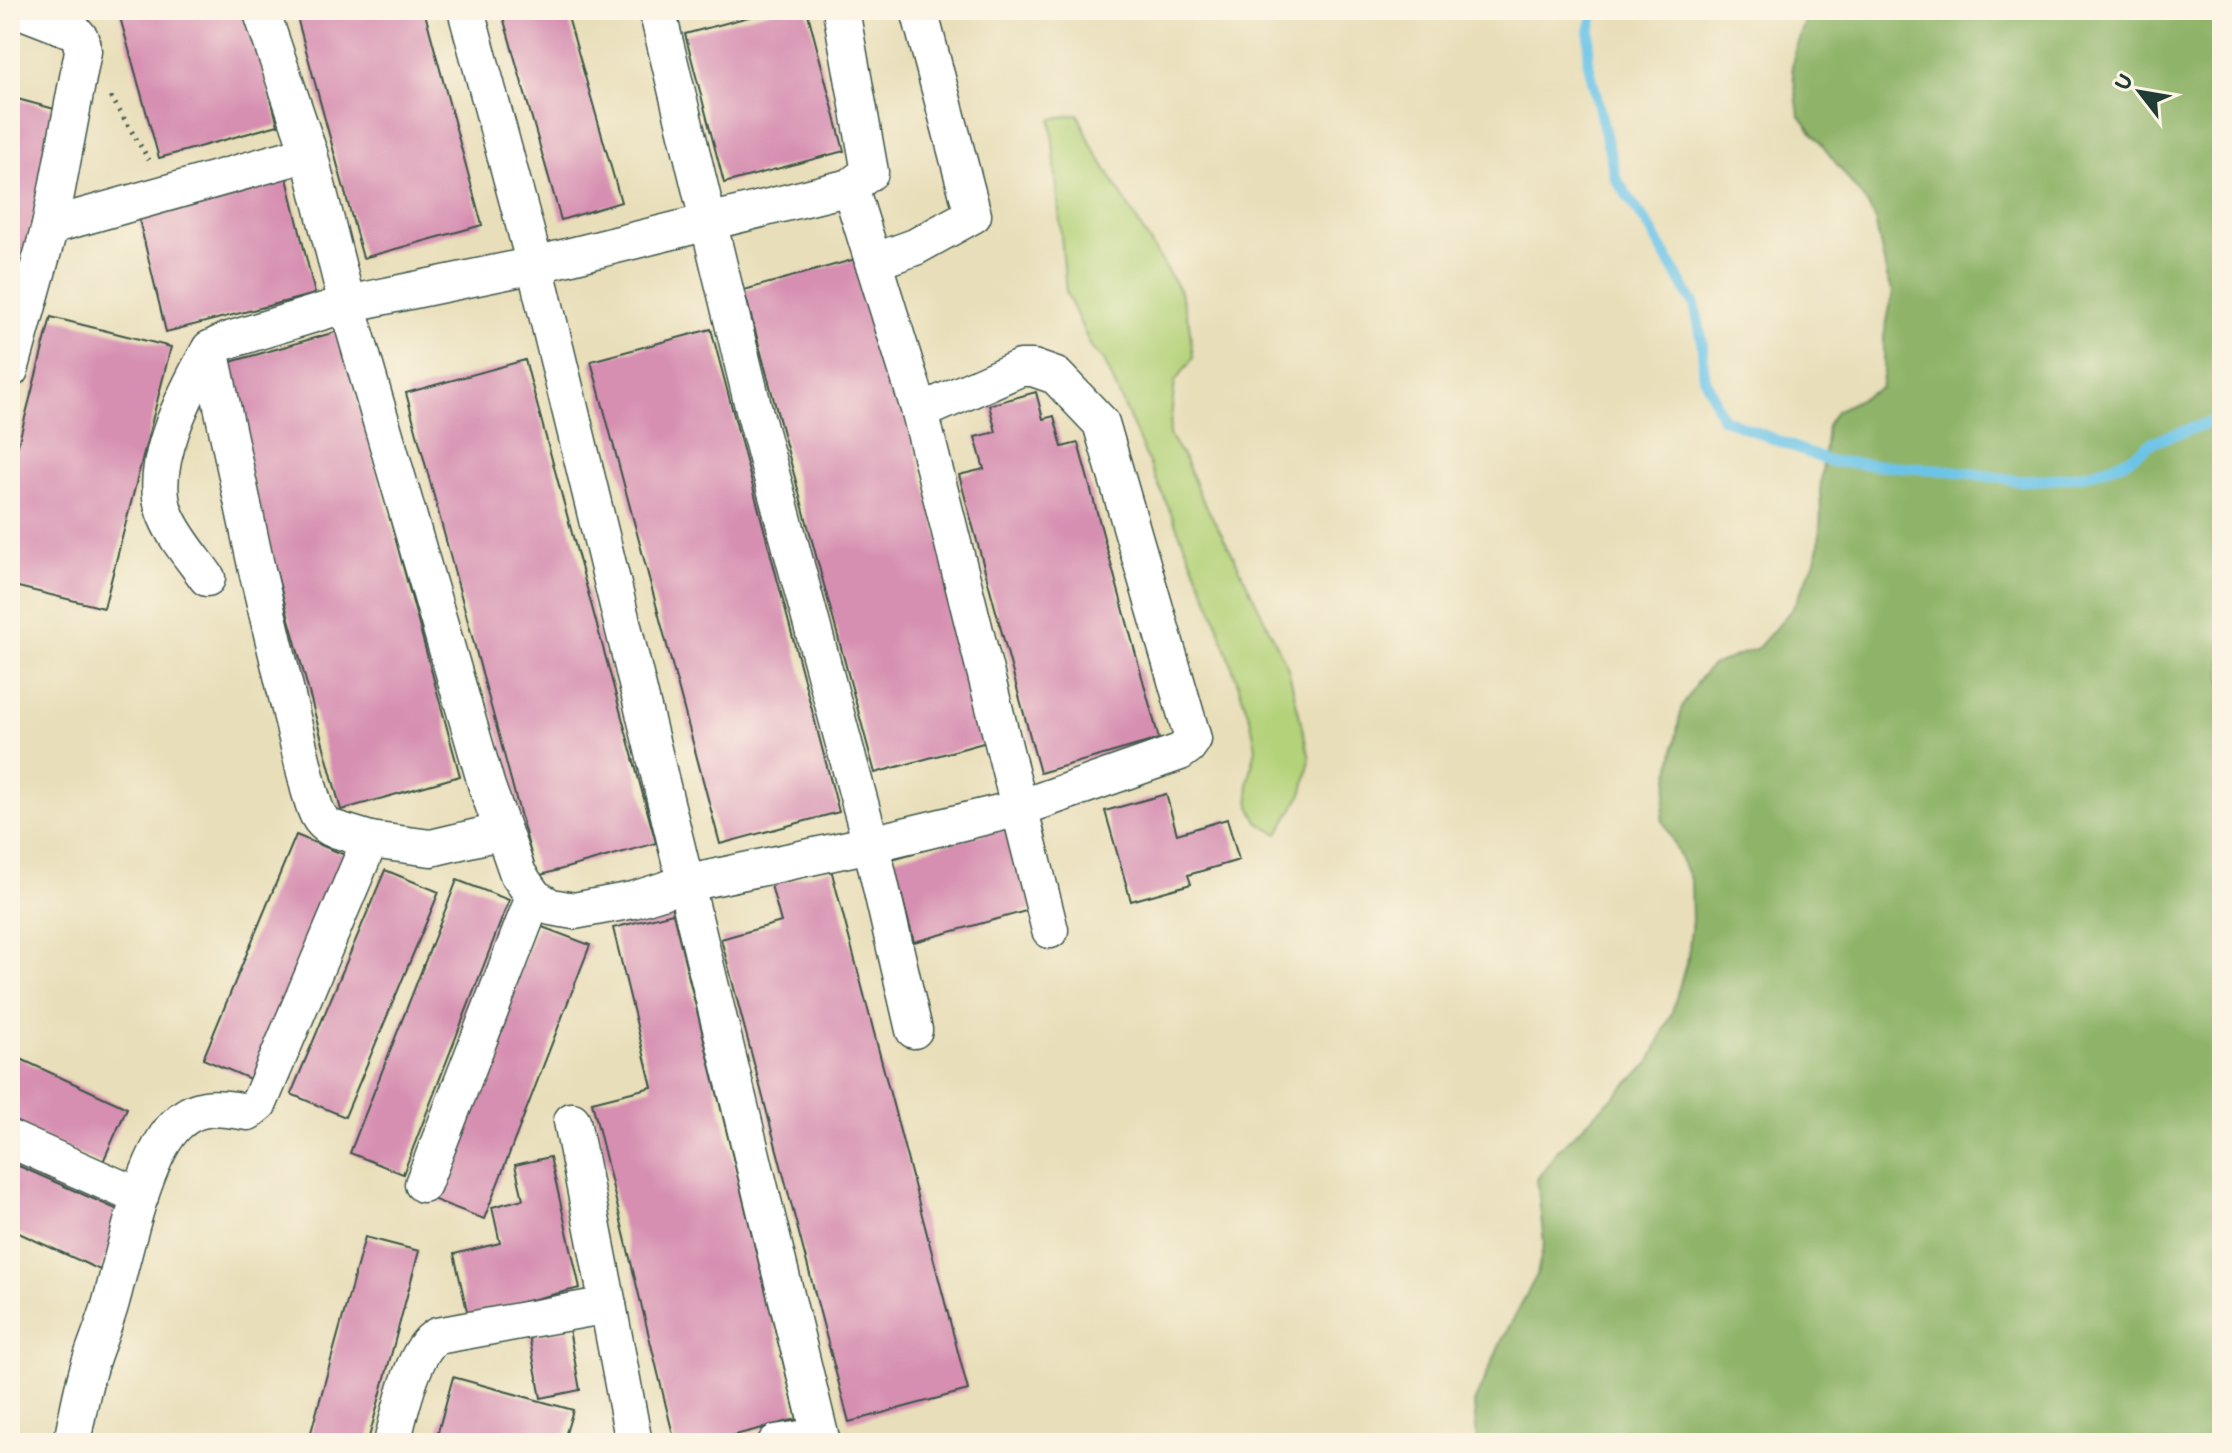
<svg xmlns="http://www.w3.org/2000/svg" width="2232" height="1453" viewBox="0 0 2232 1453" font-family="Itim,sans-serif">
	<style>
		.green { fill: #b4d279; stroke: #6a8856; stroke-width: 2 }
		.forest { fill: #8fb469; stroke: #57784e; stroke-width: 2 }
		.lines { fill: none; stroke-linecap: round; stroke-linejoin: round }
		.stream { stroke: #6bc4e9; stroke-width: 11 }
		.building { fill: #d68eb1 }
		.minor-casing { stroke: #3d5548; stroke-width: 39 }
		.path { stroke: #3d5548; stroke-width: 5; stroke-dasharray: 2 6; stroke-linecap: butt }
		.minor { stroke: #fff; stroke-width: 36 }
	</style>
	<rect width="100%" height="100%" fill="#fcf5e5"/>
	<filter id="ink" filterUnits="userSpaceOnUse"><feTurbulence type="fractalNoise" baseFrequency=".0125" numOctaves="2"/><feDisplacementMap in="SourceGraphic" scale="16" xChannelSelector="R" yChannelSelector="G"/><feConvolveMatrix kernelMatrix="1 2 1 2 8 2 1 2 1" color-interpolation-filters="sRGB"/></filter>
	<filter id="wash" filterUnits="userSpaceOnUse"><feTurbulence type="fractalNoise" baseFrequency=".006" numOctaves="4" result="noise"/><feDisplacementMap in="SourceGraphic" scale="32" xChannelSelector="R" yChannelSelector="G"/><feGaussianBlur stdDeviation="1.8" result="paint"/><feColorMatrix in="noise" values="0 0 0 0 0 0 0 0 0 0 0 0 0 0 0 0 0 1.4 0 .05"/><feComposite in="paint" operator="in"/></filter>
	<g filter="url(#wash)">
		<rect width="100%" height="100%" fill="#e8deb9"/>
		<polygon class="green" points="1078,114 1092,146 1180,292 1189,323 1193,358 1175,382 1169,435 1186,462 1199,493 1233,555 1288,668 1310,759 1303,792 1278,834 1259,823 1250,806 1248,784 1256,748 1251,722 1211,605 1104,360 1092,349 1066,292 1051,119"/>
		<polygon class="forest" points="1809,10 2222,10 2222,1443 1477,1443 1474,1403 1503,1338 1537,1275 1544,1243 1537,1179 1558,1150 1650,1062 1672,1012 1688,957 1692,920 1691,881 1662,818 1681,709 1698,680 1712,665 1758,648 1793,608 1814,563 1819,547 1821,510 1820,492 1827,425 1836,411 1881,388 1884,371 1884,336 1893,292 1887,277 1875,220 1868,205 1799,115 1792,66 1795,50"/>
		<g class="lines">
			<polyline class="stream" points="1595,10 1590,29 1588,61 1616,179 1649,227 1695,306 1702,340 1704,375 1722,418 1828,461 1954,471 2020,481 2055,479 2090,474 2127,460 2155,441 2222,418"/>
		</g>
		<g id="blocks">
			<g class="building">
				<polygon points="118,10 247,10 278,125 159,158"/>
				<polygon points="295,10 424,10 482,225 363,258"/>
				<polygon points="501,10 566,10 621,202 561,220"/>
				<polygon points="775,10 807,10 844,151 724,183 685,34"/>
				<polygon points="10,97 62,111 10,306"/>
				<polygon points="286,174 315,294 166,332 137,211"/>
				<polygon points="863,257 994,740 875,773 744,290"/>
				<polygon points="51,317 171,347 104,608 10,585 10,476"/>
				<polygon points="711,329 839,812 720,844 591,361"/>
				<polygon points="339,331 460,776 341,810 220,365"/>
				<polygon points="525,360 656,843 537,876 406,393"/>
				<polygon points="1036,392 1043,419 1054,416 1062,447 1078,443 1159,739 1040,773 959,475 984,469 975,437 996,432 989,405"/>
				<polygon points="1166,794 1177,834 1227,819 1239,860 1188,875 1191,884 1131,901 1105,811"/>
				<polygon points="1011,826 1033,909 914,942 892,859"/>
				<polygon points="296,835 350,857 257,1082 203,1059"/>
				<polygon points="831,869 968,1390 849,1422 721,939 781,922 771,885"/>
				<polygon points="385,870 439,892 345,1117 291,1094"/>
				<polygon points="457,880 509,900 403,1174 350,1153"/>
				<polygon points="673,913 797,1419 704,1443 675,1443 592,1102 652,1087 613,928"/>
				<polygon points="537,925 590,945 484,1219 432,1199"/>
				<polygon points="10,1054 127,1108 102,1164 10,1122"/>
				<polygon points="550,1157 580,1288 468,1315 454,1254 500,1243 492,1207 523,1199 515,1165"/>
				<polygon points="10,1162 125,1213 100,1270 10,1229"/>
				<polygon points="365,1237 419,1251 368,1441 367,1443 308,1443"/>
				<polygon points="569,1329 580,1390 541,1398 529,1336"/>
				<polygon points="453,1377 573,1410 563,1443 435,1443"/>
			</g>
		</g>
	</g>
	<g filter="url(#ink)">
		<use href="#blocks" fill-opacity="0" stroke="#3d5548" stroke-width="2"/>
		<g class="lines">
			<defs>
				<g id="minor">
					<polyline points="261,10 309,153 347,304 487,787 503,831 431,848 370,840"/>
					<polyline points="466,10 535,265 822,1443"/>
					<polyline points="657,10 754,410 871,844 914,1030"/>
					<polyline points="850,187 920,412 1050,930"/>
					<polyline points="50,226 309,153"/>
					<polyline points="873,262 915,247 973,215 919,10"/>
					<polyline points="10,370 50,226 83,51 80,38 74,31 20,10"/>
					<path d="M 207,578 C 193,558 175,538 166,516 C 145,468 187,390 210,349"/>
					<polyline points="503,831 518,874 534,897 551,907 574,911 633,900 684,884 871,844 1020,808 1180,752 1188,746 1193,739 1101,423 1056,376 1033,368 1020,368 920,412"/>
					<polyline points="572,1121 608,1305"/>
					<polyline points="10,1139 140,1197"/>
					<polyline points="423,1184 534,897"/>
					<path d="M 72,1443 C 76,1421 80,1399 86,1377 C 92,1352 104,1328 111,1302 C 124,1256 144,1152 179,1122 C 200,1103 222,1108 248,1112 L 259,1103 L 370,840 L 331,828 C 316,820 314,804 309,789 L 256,566 L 210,349 L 226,341 L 347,304 L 535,265 L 850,187 L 870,172 L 841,10"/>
					<path d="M 392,1443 C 399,1416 412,1350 437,1336 L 608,1305 L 634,1443"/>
					<polyline points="776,1443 820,1436"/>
				</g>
			</defs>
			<use href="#minor" class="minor-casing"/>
			<polyline class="path" points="111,97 149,160"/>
			<use href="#minor" class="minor"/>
		</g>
	</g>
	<rect width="2232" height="1453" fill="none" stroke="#fcf5e5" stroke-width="40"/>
	<g transform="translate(2140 92) rotate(301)" stroke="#fcf5e5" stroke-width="6" paint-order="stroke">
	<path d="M0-6L14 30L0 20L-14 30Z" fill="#1f3d34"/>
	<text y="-12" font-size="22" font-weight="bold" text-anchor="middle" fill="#1f3d34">U</text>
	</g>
</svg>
